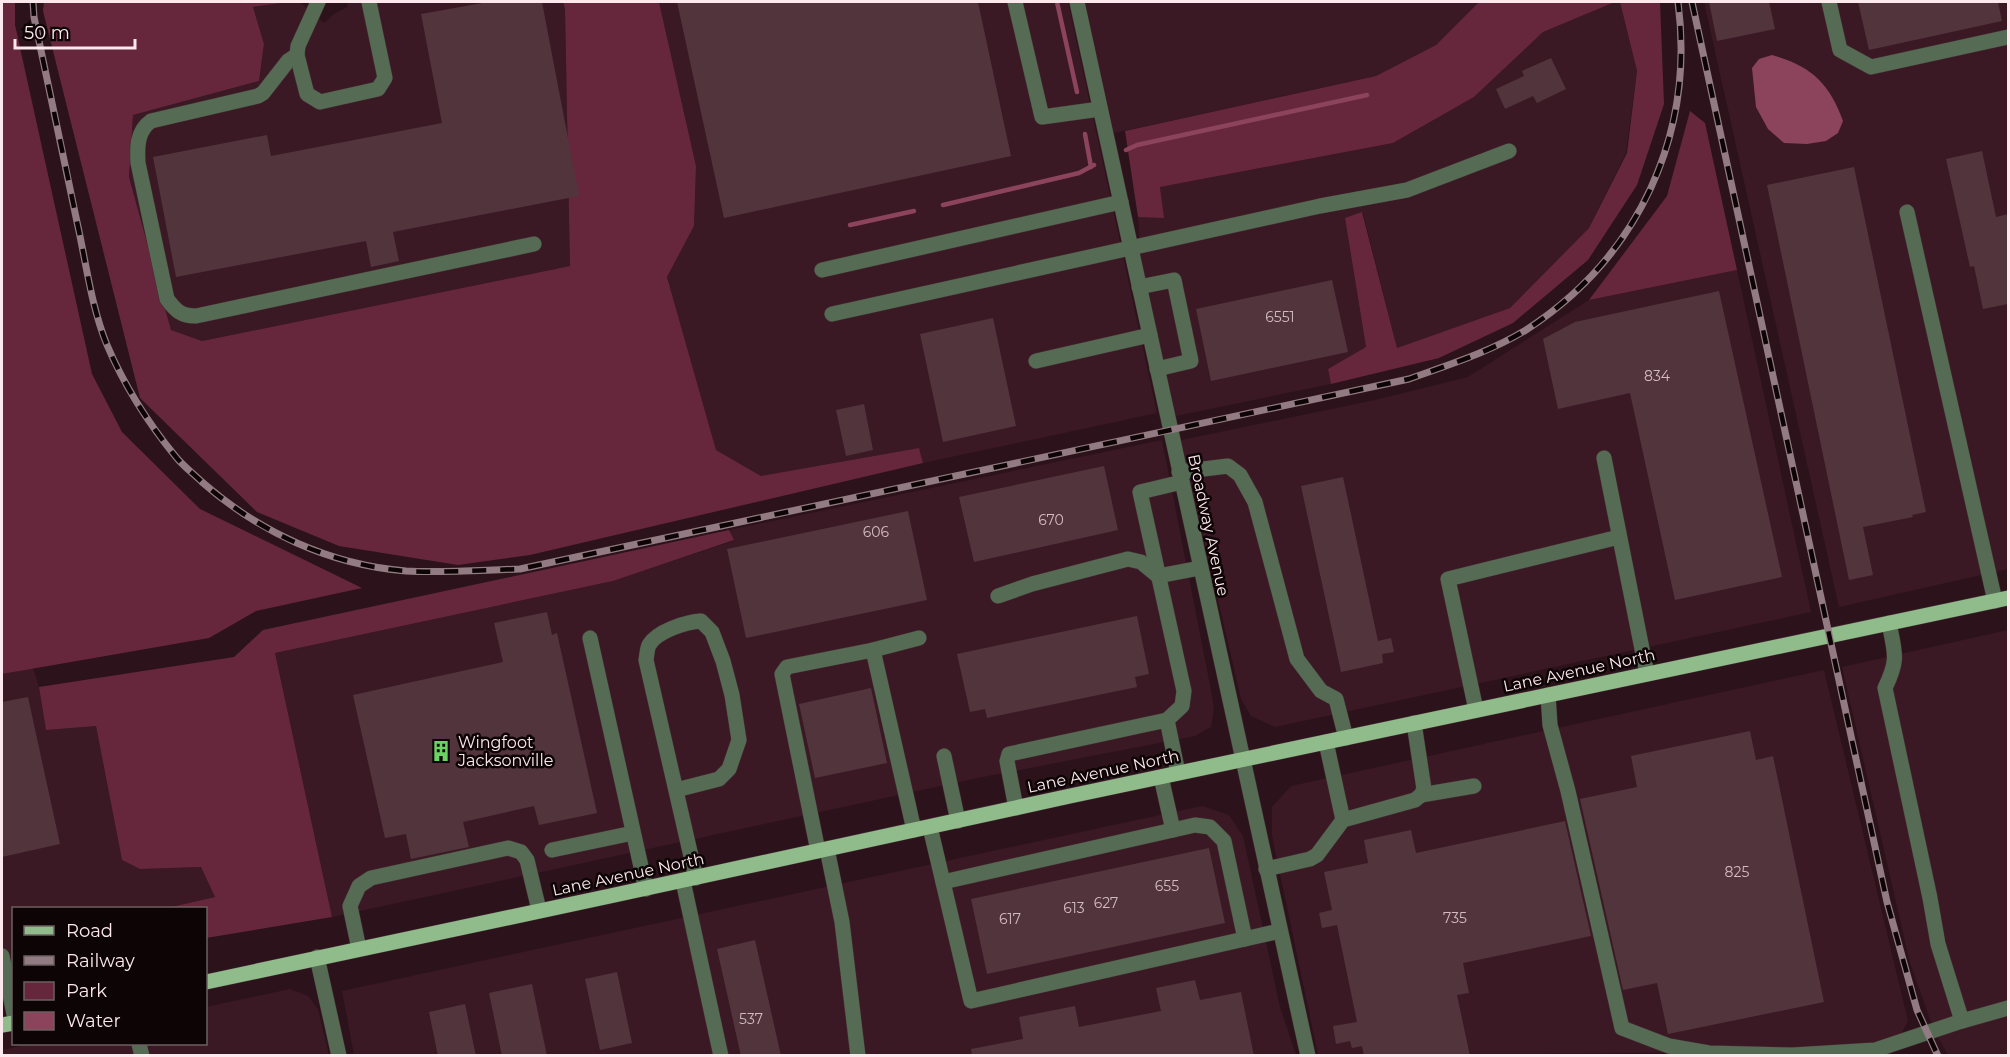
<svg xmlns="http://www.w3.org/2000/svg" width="2010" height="1057" viewBox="0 0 2010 1057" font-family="Montserrat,sans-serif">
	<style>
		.built { fill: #3a1924 }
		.green { fill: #66273d }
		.water { fill: #8c435c }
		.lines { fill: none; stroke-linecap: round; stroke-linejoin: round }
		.stream { stroke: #8c435c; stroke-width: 4.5 }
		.building { fill: #52343d }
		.minor-casing { stroke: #452c34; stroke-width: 16 }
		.major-casing { stroke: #452c34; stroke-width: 16 }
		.minor { stroke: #556b53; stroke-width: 15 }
		.major { stroke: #8fbc8a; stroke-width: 15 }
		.rail-casing { stroke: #927b82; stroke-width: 7 }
		.rail { stroke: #0d0406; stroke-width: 4.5; stroke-dasharray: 14; stroke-linecap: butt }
		.labels { text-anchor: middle; stroke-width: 5; stroke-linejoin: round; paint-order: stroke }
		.number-label { font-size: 14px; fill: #d2bbc1 }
		.street-label { font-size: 16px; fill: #fce8ed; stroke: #0d0406 }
		.poi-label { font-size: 16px; fill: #fce8ed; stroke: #0d0406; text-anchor: start }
	</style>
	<rect width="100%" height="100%" fill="#2c121b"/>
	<g class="built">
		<polygon points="289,2 300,2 324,23 334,14 347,7 348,2 563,2 565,9 570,266 202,341 171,330 129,177 133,115 259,81 264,44 253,7"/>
		<polygon points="659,2 1068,2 1157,413 923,463 919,448 761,476 716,450 667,277 694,226 696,166"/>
		<polygon points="1085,2 1479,2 1436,45 1376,76 1114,133"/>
		<polygon points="1615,2 1620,2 1637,71 1626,153 1589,228 1510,308 1397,348 1363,213 1345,218 1366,347 1328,369 1331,384 1176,416 1141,262 1138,217 1163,217 1160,187 1393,143 1474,97 1543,32"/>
		<polygon points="1704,2 2008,2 2008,569 1839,607"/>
		<polygon points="1737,270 1811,612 1275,727 1251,716 1241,699 1181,440 1375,400 1468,377 1589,300"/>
		<polygon points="1162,440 1212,695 1214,710 1211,727 1195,736 978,778 332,917 275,653 613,581 733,541 729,530"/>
		<polygon points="2008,630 2008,1055 1948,1055 1934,1030 1910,963 1842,667"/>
		<polygon points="33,668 39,687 46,730 96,726 122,860 140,869 201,867 215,897 167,908 14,908 13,988 2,990 2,674"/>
		<polygon points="1824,670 1908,1021 1890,1055 1788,1056 1755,1052 1525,1054 1517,1056 1318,1055 1272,836 1272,807 1291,786"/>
		<polygon points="1202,806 1229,815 1243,836 1280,1007 1296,1055 354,1055 342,991"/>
		<polygon points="290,989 308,996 318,1009 329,1055 2,1056 2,1050 31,1044 206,1044 206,1007"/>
	</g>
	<g class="green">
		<polygon points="2,2 15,2 15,25 92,374 122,432 200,509 362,588 256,611 209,638 2,674"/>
		<polygon points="44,2 289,2 253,7 264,44 259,81 133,115 129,177 171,330 202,341 570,266 565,9 563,2 659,2 696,166 694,226 667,277 716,450 761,476 919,448 923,463 530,555 458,565 339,546 257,512 140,398 43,11"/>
		<polygon points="1479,2 1615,2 1543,32 1474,97 1393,143 1160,187 1164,218 1138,217 1125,131 1376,76 1436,45"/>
		<polygon points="1620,2 1660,2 1664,104 1637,185 1588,260 1513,323 1439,358 1331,384 1328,369 1366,347 1345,218 1362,212 1397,348 1510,308 1589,228 1627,153 1637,71"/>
		<polygon points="1690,111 1705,123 1737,270 1589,300 1667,196"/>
		<polygon points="729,530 734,540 613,581 275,653 332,917 206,938 206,908 167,908 215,897 201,867 140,869 122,860 96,726 46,730 39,687 234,657 263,630"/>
	</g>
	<path class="water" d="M 1772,55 C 1811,66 1829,83 1843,121 L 1838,133 L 1826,141 L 1807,144 L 1784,143 L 1768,129 L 1756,107 L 1752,68 L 1759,59 Z"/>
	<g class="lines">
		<g class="stream">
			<polyline points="1057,2 1077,92"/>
			<polyline points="1085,134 1091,167"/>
			<polyline points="1126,150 1137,145 1367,95"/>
			<polyline points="943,205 1079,173 1094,165"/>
			<polyline points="850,225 914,211"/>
		</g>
	</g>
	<g class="building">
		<polygon points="488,2 542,2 579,196 393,232 399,261 371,267 366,241 176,277 153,157 267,135 271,156 442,123 421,14"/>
		<polygon points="677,2 978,2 1011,156 724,218"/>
		<polygon points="1709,2 1769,2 1775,29 1717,41"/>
		<polygon points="1858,2 1998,2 2002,21 1869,50"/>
		<polygon points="1551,58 1566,89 1537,103 1533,96 1505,109 1496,89 1524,76 1522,71"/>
		<polygon points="1982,151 1996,217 2008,214 2008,304 1983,309 1974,266 1970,267 1946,159"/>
		<polygon points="1854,167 1926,512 1912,515 1913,517 1863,527 1873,575 1849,580 1767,185"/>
		<polygon points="1332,280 1348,352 1211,381 1196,309"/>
		<polygon points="1719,291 1782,577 1675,600 1630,393 1558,409 1543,339 1575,322"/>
		<polygon points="993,318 1016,426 943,442 920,334"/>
		<polygon points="864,404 873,450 846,456 836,410"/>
		<polygon points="1104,466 1118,530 974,562 959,497"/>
		<polygon points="1343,477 1378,641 1391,638 1394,652 1382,654 1383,663 1341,672 1301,486"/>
		<polygon points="908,511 927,600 746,638 727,549"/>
		<polygon points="547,612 552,635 557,633 597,813 539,825 534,806 463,822 469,847 411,859 406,834 385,838 353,695 503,662 494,623"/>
		<polygon points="1137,616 1149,674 1135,677 1137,687 987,718 985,709 970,712 957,654"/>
		<polygon points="871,688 887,763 815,778 799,704"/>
		<polygon points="28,697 60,844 2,857 2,702"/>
		<polygon points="1750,731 1756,760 1773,756 1824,1002 1668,1034 1657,983 1623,990 1580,799 1637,787 1631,756"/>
		<polygon points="1565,821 1591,936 1463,963 1469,993 1457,995 1470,1056 1364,1056 1362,1046 1352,1048 1350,1041 1336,1044 1333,1026 1357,1022 1337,925 1322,928 1319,913 1332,910 1324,872 1368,863 1364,840 1411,830 1416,853"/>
		<polygon points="1209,848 1225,923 987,974 971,899"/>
		<polygon points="755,940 781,1056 741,1056 717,949"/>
		<polygon points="617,972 632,1043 600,1050 585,979"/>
		<polygon points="1195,980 1200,1000 1241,992 1254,1056 972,1056 971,1049 1023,1039 1019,1017 1075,1006 1079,1027 1161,1011 1156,988"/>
		<polygon points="532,984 547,1056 502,1056 489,993"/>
		<polygon points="465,1004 476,1056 438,1056 429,1012"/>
	</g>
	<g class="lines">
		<defs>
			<g id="minor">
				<polyline points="318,2 298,46 297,55 307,94 320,102 378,89 385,78 369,2"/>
				<polyline points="1015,2 1042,117 1100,109"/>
				<polyline points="1077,2 1308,1056"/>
				<polyline points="1829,2 1840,50 1871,67 2008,37"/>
				<path d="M 297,55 L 288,61 L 263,93 L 258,96 L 151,121 C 137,131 137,147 138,163 L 167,299 C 176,311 181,316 196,316 L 534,244"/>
				<polyline points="1907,212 1995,601"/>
				<polyline points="822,270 1121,202"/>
				<polyline points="1139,287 1174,280 1191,361 1157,369"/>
				<polyline points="832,314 1320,206 1407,190 1509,151"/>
				<polyline points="1036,361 1150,335"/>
				<polyline points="1604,458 1647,674"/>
				<polyline points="1179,472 1228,466 1240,475 1255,502 1297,659 1321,691 1336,699 1346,738"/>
				<polyline points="998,596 1032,584 1128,559 1141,562 1158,576 1200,568"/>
				<path d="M 1889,623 C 1895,654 1899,659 1885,688 L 1930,898 L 1938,944 L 1962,1021 L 2008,1008"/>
				<polyline points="590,638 646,889"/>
				<polyline points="873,650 919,638"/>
				<polyline points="1548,695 1550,725 1568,791 1622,1028 1669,1046 1709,1053 1793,1055 1875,1050 1962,1021"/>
				<polyline points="1476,710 1448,579 1619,537"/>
				<polyline points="1167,720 1182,706 1184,691 1140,492 1182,482"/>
				<polyline points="1326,742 1343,820"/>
				<polyline points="944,756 958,821"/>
				<path d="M 676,790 L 719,779 L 729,769 L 739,740 L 732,695 L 723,661 L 712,632 L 701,621 C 686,622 657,631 649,645 C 647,649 647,655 646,660 L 696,878"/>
				<polyline points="1421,795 1474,786"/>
				<polyline points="1016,808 1007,761 1009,754 1167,720 1178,773"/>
				<polyline points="930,827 971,1001 1280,931"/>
				<polyline points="1173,830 1195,825 1210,827 1224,841 1245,939"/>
				<polyline points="827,849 842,922 858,1056"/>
				<polyline points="552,850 633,833"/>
				<polyline points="818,851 782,674 787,667 873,650 914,830"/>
				<polyline points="1266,869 1310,859 1317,855 1343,820 1415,800 1421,795 1424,789 1414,723"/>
				<polyline points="683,881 721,1056"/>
				<polyline points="943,882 1173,830 1161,777"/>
				<polyline points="359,949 350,906 359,886 371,878 508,848 521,852 527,860 539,910"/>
				<polyline points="2,956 14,1014"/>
				<polyline points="317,957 339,1056"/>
				<polyline points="139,1044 142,1056"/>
			</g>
			<g id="major">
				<polyline points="206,982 610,896 1070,796 2008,598"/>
				<polyline points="2,1025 14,1023"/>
			</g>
		</defs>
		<use href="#minor" class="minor-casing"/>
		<use href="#major" class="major-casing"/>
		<use href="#minor" class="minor"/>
		<use href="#major" class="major"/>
		<defs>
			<g id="rail">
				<path d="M 33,2 L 34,17 C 48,85 63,153 77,222 C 86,262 91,306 107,345 C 124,385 148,423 176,457 C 183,466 194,474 202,482 C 259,532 330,565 406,571 C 444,573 482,570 520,569 L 1409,379 C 1448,365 1490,352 1526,330 C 1639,257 1695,134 1678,2"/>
				<polyline points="1692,2 1887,902 1917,1010 1938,1056"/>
			</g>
		</defs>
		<use href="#rail" class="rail-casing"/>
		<use href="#rail" class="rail"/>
	</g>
	<defs>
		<symbol id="building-bare" viewBox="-9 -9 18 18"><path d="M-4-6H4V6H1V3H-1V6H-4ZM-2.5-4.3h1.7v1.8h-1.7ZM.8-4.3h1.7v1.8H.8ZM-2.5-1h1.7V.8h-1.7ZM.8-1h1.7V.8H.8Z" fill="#6bd363" stroke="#0d0406" stroke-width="2.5" paint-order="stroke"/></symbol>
	</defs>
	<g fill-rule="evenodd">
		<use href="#building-bare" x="426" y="736" width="30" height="30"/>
	</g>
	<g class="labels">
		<g class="number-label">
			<text x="1280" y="322">6551</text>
			<text x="1657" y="381">834</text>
			<text x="1051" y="525">670</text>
			<text x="876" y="537">606</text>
			<text x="1737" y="877">825</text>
			<text x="1167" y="891">655</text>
			<text x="1106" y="908">627</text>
			<text x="1074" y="913">613</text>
			<text x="1455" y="923">735</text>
			<text x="1010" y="924">617</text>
			<text x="751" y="1024">537</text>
		</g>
		<g class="street-label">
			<text transform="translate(1209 525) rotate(78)" y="6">Broadway Avenue</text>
			<text transform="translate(1579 670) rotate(-12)" y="6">Lane Avenue North</text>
			<text transform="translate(1103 771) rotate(-12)" y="6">Lane Avenue North</text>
			<text transform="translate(628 874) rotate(-12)" y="6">Lane Avenue North</text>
		</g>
		<g class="poi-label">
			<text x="458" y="748">Wingfoot<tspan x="458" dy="18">Jacksonville</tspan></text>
		</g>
	</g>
	<rect width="2010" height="1057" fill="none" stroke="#fce8ed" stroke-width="6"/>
	<rect x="12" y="907" width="195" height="138" fill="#0d0406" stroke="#6d5f62" stroke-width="1.5"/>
	<rect x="24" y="926" width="30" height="9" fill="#8fbc8a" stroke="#6d5f62" stroke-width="1.5"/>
	<text x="66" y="937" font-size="18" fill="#fce8ed">Road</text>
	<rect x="24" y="956" width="30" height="9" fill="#927b82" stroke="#6d5f62" stroke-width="1.5"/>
	<text x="66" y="967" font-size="18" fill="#fce8ed">Railway</text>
	<rect x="24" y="982" width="30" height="18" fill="#66273d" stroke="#6d5f62" stroke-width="1.5"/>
	<text x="66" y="997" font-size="18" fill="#fce8ed">Park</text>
	<rect x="24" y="1012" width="30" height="18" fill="#8c435c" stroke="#6d5f62" stroke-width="1.5"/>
	<text x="66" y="1027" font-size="18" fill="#fce8ed">Water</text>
	<path d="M15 39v9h120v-9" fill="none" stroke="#fce8ed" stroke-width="3"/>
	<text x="24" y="39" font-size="18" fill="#fce8ed" stroke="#0d0406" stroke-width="4.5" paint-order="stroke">50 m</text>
</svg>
